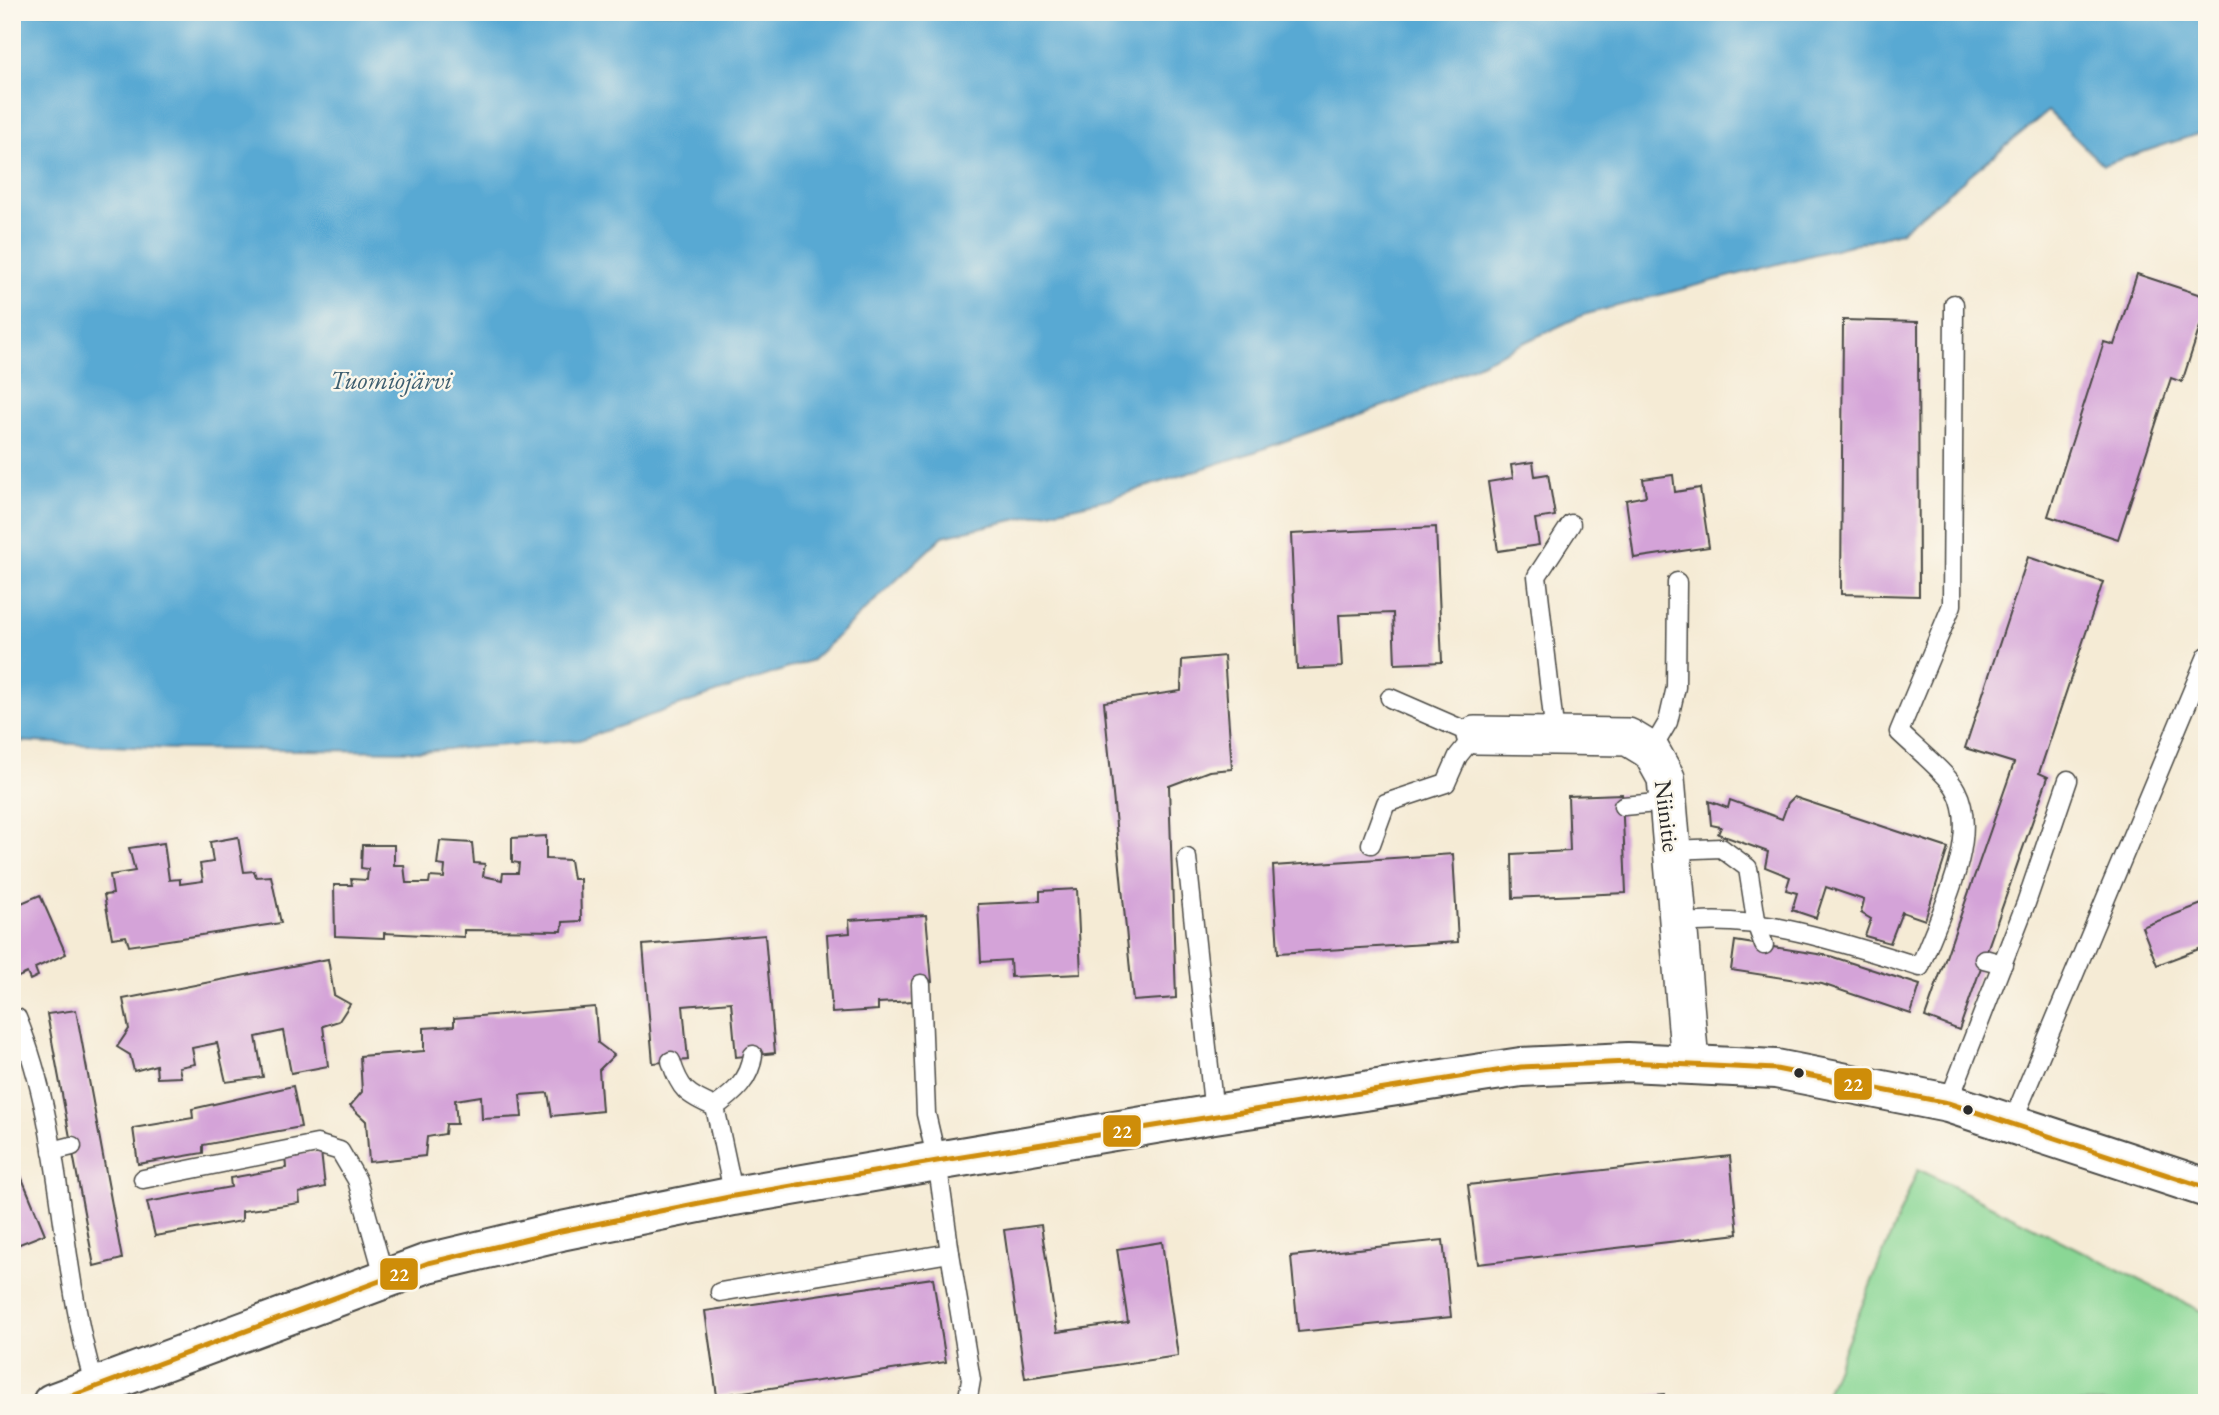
<svg xmlns="http://www.w3.org/2000/svg" width="2219" height="1415" viewBox="0 0 2219 1415" font-family="'EB Garamond',serif">
	<style>
		.green { fill: #8ad795; stroke: #5a8160; stroke-width: 2 }
		.water { fill: #59a9d3; stroke: #426a7f; stroke-width: 2 }
		.building { fill: #d4a3d8 }
		.lines { fill: none; stroke-linecap: round; stroke-linejoin: round }
		.service-casing { stroke: #494844; stroke-width: 21 }
		.minor-casing { stroke: #494844; stroke-width: 40 }
		.secondary-casing { stroke: #494844; stroke-width: 42 }
		.service { stroke: #fff; stroke-width: 18 }
		.minor { stroke: #fff; stroke-width: 37 }
		.secondary { stroke: #fff; stroke-width: 38 }
		.bus-1-casing { stroke: #fbf7ec; stroke-width: 10 }
		.bus-1 { stroke: #ce8d09; stroke-width: 5 }
		.bus-dot { fill: #2b2b2b; stroke: #fbf7ec; stroke-width: 2.5 }
		.labels { text-anchor: middle; stroke-width: 5; stroke-linejoin: round; paint-order: stroke }
		.street-label { font-size: 24px; fill: #2b2b2b; stroke: #fbf7ec }
		.water-label { font-size: 26px; font-style: italic; fill: #3d5d6e; stroke: #fbf7ec }
		.line-badge { stroke: #fbf7ec; stroke-width: 2.5 }
		.badge-label { font-size: 19px; text-anchor: middle; font-weight: bold; fill: #fff }
	</style>
	<rect width="100%" height="100%" fill="#fbf7ec"/>
	<filter id="ink" filterUnits="userSpaceOnUse"><feTurbulence type="fractalNoise" baseFrequency=".0143" numOctaves="2"/><feDisplacementMap in="SourceGraphic" scale="14" xChannelSelector="R" yChannelSelector="G"/><feConvolveMatrix kernelMatrix="1 2 1 2 8 2 1 2 1" color-interpolation-filters="sRGB"/></filter>
	<filter id="wash" filterUnits="userSpaceOnUse"><feTurbulence type="fractalNoise" baseFrequency=".00686" numOctaves="4" result="noise"/><feDisplacementMap in="SourceGraphic" scale="28" xChannelSelector="R" yChannelSelector="G"/><feGaussianBlur stdDeviation="1.57" result="paint"/><feColorMatrix in="noise" values="0 0 0 0 0 0 0 0 0 0 0 0 0 0 0 0 0 1.4 0 .05"/><feComposite in="paint" operator="in"/></filter>
	<g filter="url(#wash)">
		<rect width="100%" height="100%" fill="#f5ebd5"/>
		<polygon class="green" points="1918,1169 2203,1312 2207,1326 2207,1403 1822,1403"/>
		<polygon class="water" points="12,12 2207,12 2207,131 2103,165 2048,111 1900,232 1583,315 1406,398 1257,451 1112,498 943,536 812,660 579,740 420,751 173,749 12,741"/>
		<g id="blocks">
			<g class="building">
				<polygon points="2137,274 2207,297 2207,305 2182,382 2171,378 2118,539 2048,516 2104,342 2114,345"/>
				<polygon points="1843,320 1918,322 1919,596 1841,594"/>
				<polygon points="1533,462 1535,476 1548,474 1555,516 1535,519 1539,545 1498,551 1488,482 1513,478 1511,465"/>
				<polygon points="1673,475 1675,492 1700,488 1709,547 1634,558 1626,500 1646,496 1643,479"/>
				<polygon points="1436,527 1442,662 1395,664 1393,613 1339,615 1342,667 1297,669 1291,534"/>
				<polygon points="2028,557 2103,582 2039,773 2048,777 1959,1030 1925,1017 2014,763 1965,748"/>
				<polygon points="1224,656 1232,769 1209,771 1169,786 1176,998 1133,1001 1104,702 1181,691 1182,660"/>
				<polygon points="1622,794 1626,893 1513,898 1512,854 1570,851 1568,796"/>
				<polygon points="1794,797 1948,848 1925,920 1902,912 1890,943 1865,936 1871,919 1861,913 1864,900 1826,887 1816,918 1792,910 1797,893 1786,890 1790,877 1765,867 1768,852 1718,834 1721,827 1711,825 1709,801 1728,808 1730,800 1782,819 1788,803"/>
				<polygon points="546,836 546,859 570,860 573,879 580,879 581,921 563,922 562,931 464,930 464,937 384,933 384,938 335,936 334,885 352,885 351,879 367,880 368,869 361,868 362,845 394,845 394,865 404,865 406,883 429,883 430,877 444,878 445,866 437,865 440,841 472,843 474,863 485,864 483,876 502,880 503,873 518,873 519,863 512,862 512,838"/>
				<polygon points="238,837 244,872 254,871 256,877 271,876 281,923 129,946 126,936 112,938 104,895 113,894 110,875 135,871 129,848 164,843 169,880 180,879 180,884 203,881 200,864 213,862 210,842"/>
				<polygon points="1453,854 1458,942 1278,953 1273,866"/>
				<polygon points="1077,889 1081,974 1011,977 1010,960 981,962 978,904 1040,901 1040,891"/>
				<polygon points="40,895 66,954 35,968 38,976 30,980 27,973 12,980 12,907"/>
				<polygon points="2207,902 2207,946 2157,965 2142,927"/>
				<polygon points="926,915 932,982 912,984 914,1001 878,1003 878,1010 832,1013 827,935 850,933 849,920"/>
				<polygon points="765,935 775,1053 736,1057 731,1002 683,1006 688,1060 653,1063 643,945"/>
				<polygon points="1735,941 1830,956 1920,985 1911,1014 1822,984 1731,970"/>
				<polygon points="328,959 334,995 350,1004 339,1021 323,1026 328,1066 291,1073 283,1031 256,1037 263,1077 226,1082 217,1043 192,1048 195,1064 179,1067 181,1077 157,1078 156,1065 134,1071 130,1055 117,1047 129,1029 123,999"/>
				<polygon points="595,1007 598,1043 614,1055 599,1070 602,1111 552,1116 548,1093 520,1095 522,1117 482,1119 481,1096 455,1100 457,1124 446,1124 445,1134 427,1137 425,1156 369,1162 366,1121 350,1106 362,1092 360,1056 424,1051 424,1028 454,1026 454,1018"/>
				<polygon points="76,1010 122,1259 94,1266 47,1014"/>
				<polygon points="293,1086 301,1127 203,1145 203,1153 138,1164 133,1128 193,1118 192,1109"/>
				<polygon points="321,1152 325,1187 299,1193 300,1203 242,1211 242,1221 155,1236 147,1202 231,1187 230,1178 286,1168 285,1155"/>
				<polygon points="1730,1156 1738,1234 1478,1264 1468,1185"/>
				<polygon points="19,1171 45,1234 12,1247 12,1174"/>
				<polygon points="1041,1225 1057,1332 1128,1322 1117,1249 1162,1242 1178,1356 1025,1378 1004,1230"/>
				<polygon points="1443,1240 1451,1317 1298,1332 1291,1256"/>
				<polygon points="933,1278 946,1362 717,1396 705,1311"/>
				<polygon points="1664,1394 1665,1403 1593,1403 1592,1401"/>
			</g>
		</g>
	</g>
	<g filter="url(#ink)">
		<use href="#blocks" fill-opacity="0" stroke="#494844" stroke-width="2"/>
		<g class="lines">
			<defs>
				<g id="service">
					<polyline points="1555,736 1537,576 1571,524"/>
					<polyline points="1651,751 1668,722 1676,687 1677,582"/>
					<polyline points="1623,806 1668,802"/>
					<polyline points="1371,844 1386,803 1446,783 1458,756 1475,735 1390,698"/>
					<polyline points="1672,850 1721,848 1748,868 1757,926 1764,945"/>
					<polyline points="1187,858 1214,1114"/>
					<path d="M 1679,924 C 1756,912 1846,944 1920,967 C 1937,919 1982,839 1956,790 C 1949,775 1913,746 1899,732 L 1952,605 L 1954,304"/>
					<polyline points="1984,959 2003,964"/>
					<path d="M 17,1018 C 65,1135 58,1266 95,1386"/>
					<path d="M 671,1061 C 680,1090 687,1095 715,1107 L 734,1196"/>
					<polyline points="1948,1103 2026,903 2068,780"/>
					<path d="M 715,1107 C 734,1093 750,1080 753,1055"/>
					<polyline points="2012,1123 2207,656"/>
					<polyline points="52,1151 72,1146"/>
					<polyline points="143,1179 317,1144 340,1151 357,1180 385,1279"/>
					<polyline points="950,1253 971,1380 967,1403"/>
					<polyline points="720,1292 950,1253 937,1161 926,1114 921,984"/>
					<polyline points="113,1379 119,1403"/>
				</g>
				<polyline id="minor" points="1475,735 1628,737 1651,751 1666,778 1690,1063"/>
				<polyline id="secondary" points="52,1403 428,1263 561,1231 734,1196 937,1161 1214,1114 1521,1067 1628,1062 1776,1069 1948,1103 2207,1188"/>
			</defs>
			<use href="#service" class="service-casing"/>
			<use href="#minor" class="minor-casing"/>
			<use href="#secondary" class="secondary-casing"/>
			<use href="#service" class="service"/>
			<use href="#minor" class="minor"/>
			<use href="#secondary" class="secondary"/>
			<defs>
				<polyline id="bus-1" points="53,1403 428,1263 561,1231 734,1196 937,1161 1521,1067 1628,1062 1776,1069 1948,1103 2207,1188"/>
			</defs>
			<use href="#bus-1" class="bus-1-casing"/>
			<use href="#bus-1" class="bus-1"/>
		</g>
	</g>
	<g class="bus-dot">
		<circle cx="1799" cy="1073" r="6"/>
		<circle cx="1968" cy="1110" r="6"/>
	</g>
	<g class="labels">
		<g class="street-label">
			<text transform="translate(1667 816) rotate(83)" y="8">Niinitie</text>
		</g>
		<g class="water-label">
			<text x="391" y="389">Tuomiojärvi</text>
		</g>
	</g>
	<g class="line-badge">
		<rect x="1833" y="1067" width="40" height="34" rx="7" fill="#ce8d09"/>
		<rect x="1102" y="1114" width="40" height="34" rx="7" fill="#ce8d09"/>
		<rect x="379" y="1257" width="40" height="34" rx="7" fill="#ce8d09"/>
	</g>
	<g class="badge-label">
		<text x="1853" y="1091">22</text>
		<text x="1122" y="1138">22</text>
		<text x="399" y="1281">22</text>
	</g>
	<rect width="2219" height="1415" fill="none" stroke="#fbf7ec" stroke-width="42"/>
</svg>
